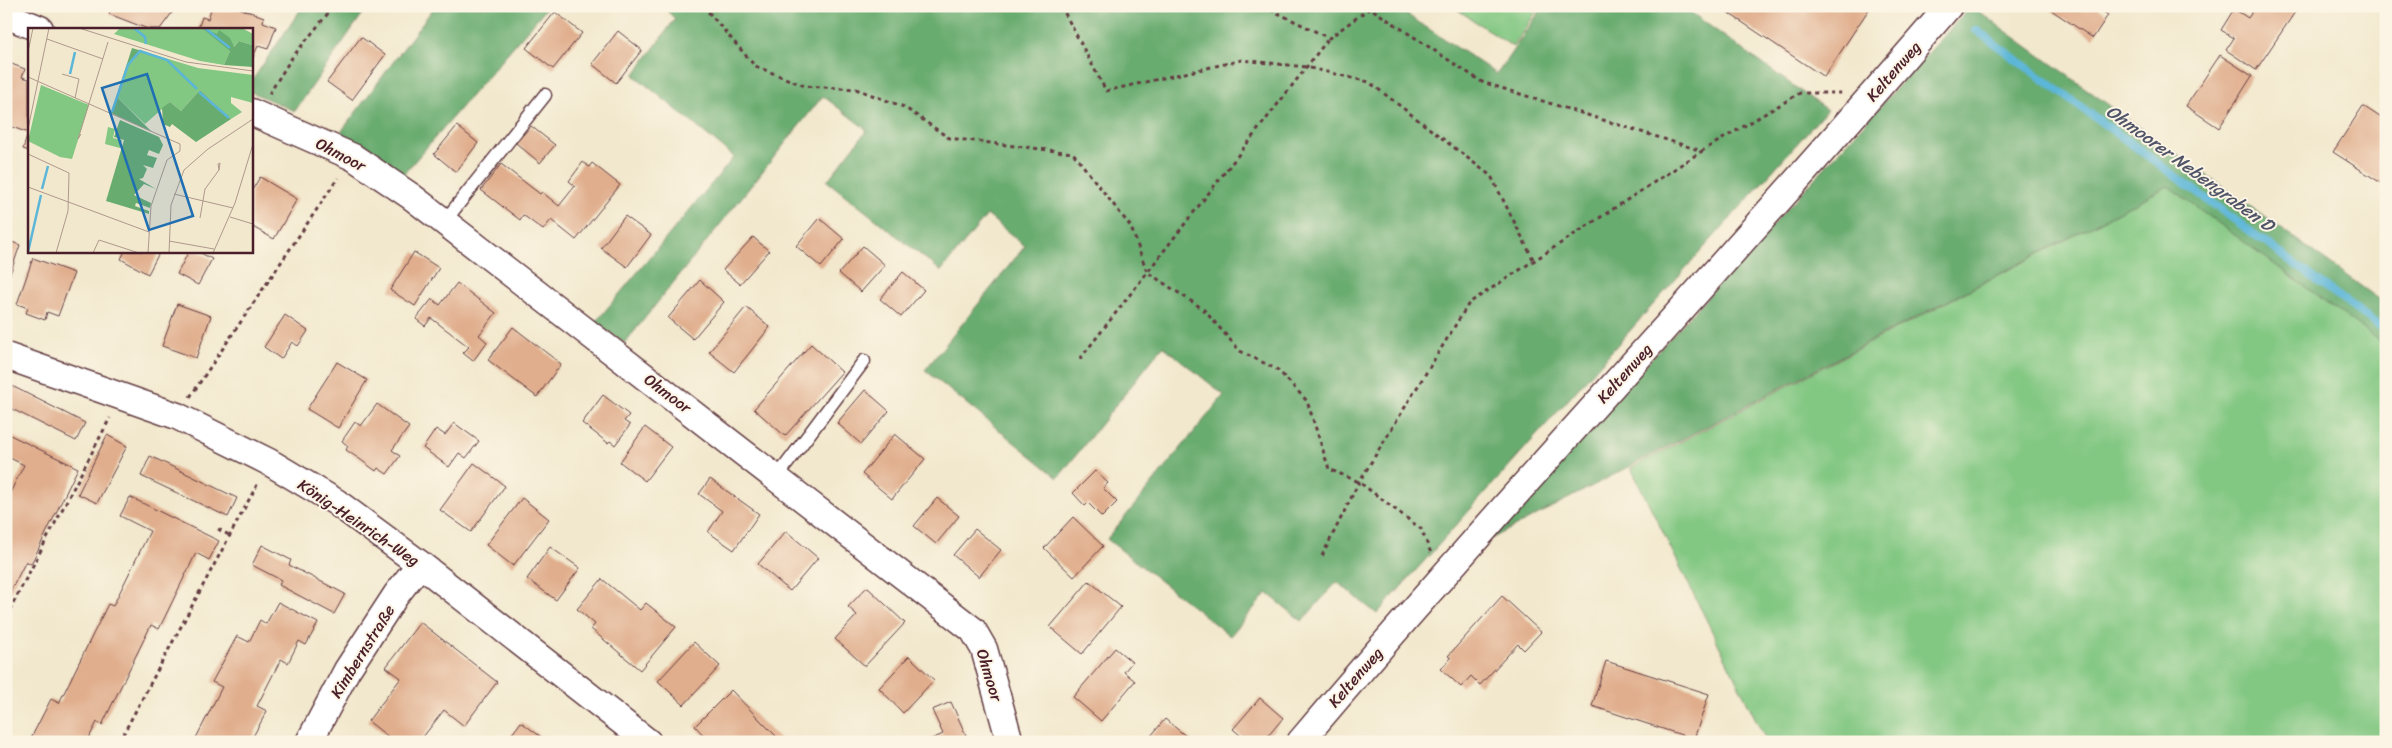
<svg xmlns="http://www.w3.org/2000/svg" width="2392" height="748" viewBox="0 0 2392 748" font-family="Sriracha,sans-serif">
	<style>
		.green { fill: #82c782; stroke: #667356 }
		.forest { fill: #69ac70; stroke: #5a664e }
		.lines { fill: none; stroke-linecap: round; stroke-linejoin: round }
		.stream { stroke: #5bb6d8; stroke-width: 8 }
		.building { fill: #e0ae8d }
		.lane-casing { stroke: #633d43; stroke-width: 15 }
		.street-casing { stroke: #633d43; stroke-width: 29 }
		.path { stroke: #633d43; stroke-width: 3; stroke-dasharray: 4 4; stroke-linecap: butt }
		.lane { stroke: #fff; stroke-width: 12 }
		.street { stroke: #fff; stroke-width: 26 }
		.labels { text-anchor: middle; stroke-width: 4; stroke-linejoin: round; paint-order: stroke }
		.street-label { font-size: 16px; fill: #4a1f2b; stroke: #fcf5e5 }
		.water-label { font-size: 18px; font-style: italic; fill: #505468; stroke: #fcf5e5 }
		.inset-river { fill: none; stroke: #5bb6d8; stroke-width: 2.5 }
		.inset-road { fill: none; stroke: #af988c; stroke-width: 1 }
		.view { fill: #1f6fb2; fill-opacity: 0.15; stroke: #1f6fb2; stroke-width: 2.5 }
		.inset-edge { fill: none; stroke: #4a1f2b; stroke-width: 2.5 }
	</style>
	<rect width="100%" height="100%" fill="#fcf5e5"/>
	<filter id="ink" filterUnits="userSpaceOnUse"><feTurbulence type="fractalNoise" baseFrequency=".02" numOctaves="2"/><feDisplacementMap in="SourceGraphic" scale="10" xChannelSelector="R" yChannelSelector="G"/><feConvolveMatrix kernelMatrix="1 2 1 2 8 2 1 2 1" color-interpolation-filters="sRGB"/></filter>
	<filter id="wash" filterUnits="userSpaceOnUse"><feTurbulence type="fractalNoise" baseFrequency=".0096" numOctaves="4" result="noise"/><feDisplacementMap in="SourceGraphic" scale="20" xChannelSelector="R" yChannelSelector="G"/><feGaussianBlur stdDeviation="1.12" result="paint"/><feColorMatrix in="noise" values="0 0 0 0 0 0 0 0 0 0 0 0 0 0 0 0 0 1.4 0 .05"/><feComposite in="paint" operator="in"/></filter>
	<g filter="url(#wash)">
		<rect width="100%" height="100%" fill="#f2e8cd"/>
		<g class="green">
			<polygon points="1452,6 1540,6 1513,47"/>
			<polygon points="2168,186 2386,346 2386,742 1767,742 1631,468"/>
		</g>
		<g class="forest">
			<polygon points="303,6 368,6 295,111 251,92 251,82"/>
			<polygon points="435,6 548,6 402,176 338,136"/>
			<polygon points="662,6 1394,6 1497,74 1543,6 1682,6 1827,110 1377,614 1337,582 1302,621 1267,593 1230,636 1107,539 1224,395 1163,346 1058,478 925,370 1025,246 987,215 941,271 827,181 867,130 823,96 625,343 595,323 734,157 634,75 675,19"/>
			<polygon points="1971,6 2386,304 2386,346 2168,186 1485,542"/>
		</g>
		<g class="lines">
			<polyline class="stream" points="1976,30 2386,331"/>
		</g>
		<g id="blocks">
			<g class="building">
				<polygon points="112,6 177,6 160,29 148,29 109,14"/>
				<polygon points="212,6 233,6 264,17 263,22 276,27 268,49 258,46 251,62 251,29 198,29 202,17 208,19"/>
				<polygon points="1718,6 1871,6 1824,77"/>
				<polygon points="2045,6 2095,6 2108,15 2093,38"/>
				<polygon points="2256,6 2286,6 2295,12 2256,70 2226,50 2234,38 2221,30 2234,9 2248,18"/>
				<polygon points="555,12 582,33 553,69 526,48"/>
				<polygon points="618,31 642,50 616,83 592,64"/>
				<polygon points="361,37 385,55 352,100 327,82"/>
				<polygon points="2220,55 2252,76 2219,128 2186,106"/>
				<polygon points="6,62 25,69 22,77 29,79 29,133 6,125"/>
				<polygon points="2363,106 2386,121 2386,177 2381,183 2333,152"/>
				<polygon points="457,126 478,143 456,172 434,154"/>
				<polygon points="531,126 555,145 540,163 516,143"/>
				<polygon points="28,133 29,133 29,151 23,149"/>
				<polygon points="583,162 589,167 592,163 620,185 576,240 551,220 543,230 523,215 520,220 481,190 501,164 540,194 542,192 559,206 575,186 569,181"/>
				<polygon points="260,177 297,199 274,239 251,226 251,192"/>
				<polygon points="625,216 651,235 627,267 601,248"/>
				<polygon points="819,218 844,239 821,267 796,246"/>
				<polygon points="753,237 769,251 740,284 723,270"/>
				<polygon points="6,240 20,245 7,283 6,283"/>
				<polygon points="863,246 885,265 861,292 839,273"/>
				<polygon points="125,251 160,251 148,274 121,259"/>
				<polygon points="189,251 197,251 212,259 198,285 177,274"/>
				<polygon points="414,252 439,268 415,306 390,290"/>
				<polygon points="33,258 74,273 58,316 47,312 45,320 26,313 28,308 17,304"/>
				<polygon points="903,272 924,290 901,317 880,299"/>
				<polygon points="700,280 724,302 693,339 668,318"/>
				<polygon points="457,283 496,313 479,335 487,342 473,361 463,353 469,347 431,318 425,326 416,319 432,299 440,305"/>
				<polygon points="177,304 211,316 196,358 162,346"/>
				<polygon points="746,307 770,327 734,372 709,352"/>
				<polygon points="285,315 308,331 298,346 292,342 281,359 264,347"/>
				<polygon points="513,327 561,364 537,397 488,360"/>
				<polygon points="811,344 842,372 785,436 754,409"/>
				<polygon points="337,362 367,380 338,428 307,409"/>
				<polygon points="8,384 85,423 76,441 6,406"/>
				<polygon points="865,390 889,411 861,444 837,423"/>
				<polygon points="603,395 629,415 624,421 630,425 615,445 610,441 608,443 582,423"/>
				<polygon points="377,404 409,427 392,450 400,456 387,474 378,468 376,471 361,460 346,450 348,446 342,441 355,422 361,426"/>
				<polygon points="454,423 479,441 466,458 459,453 449,467 423,448 436,429 445,435"/>
				<polygon points="645,427 671,447 645,481 620,462"/>
				<polygon points="6,433 78,468 31,564 26,561 6,600 6,501 24,465 6,456"/>
				<polygon points="895,434 925,459 892,499 862,474"/>
				<polygon points="107,435 127,446 97,503 78,494"/>
				<polygon points="150,456 237,498 228,517 141,476"/>
				<polygon points="474,463 505,486 471,532 440,510"/>
				<polygon points="1095,471 1108,483 1103,488 1117,502 1102,517 1088,503 1085,506 1073,493"/>
				<polygon points="710,479 759,514 734,550 708,532 722,511 699,494"/>
				<polygon points="130,497 219,541 209,560 196,553 159,629 151,625 102,725 97,722 87,742 29,742 51,699 59,703 108,604 113,606 150,531 120,516"/>
				<polygon points="522,498 549,519 513,566 486,545"/>
				<polygon points="937,498 959,516 936,544 914,526"/>
				<polygon points="1073,517 1103,546 1074,577 1044,548"/>
				<polygon points="975,529 1001,550 979,577 953,555"/>
				<polygon points="786,531 818,558 790,591 758,564"/>
				<polygon points="262,545 291,560 289,565 345,594 334,614 279,585 281,580 252,565"/>
				<polygon points="550,547 580,568 556,600 527,579"/>
				<polygon points="602,579 640,610 646,603 676,627 640,670 591,629 595,624 577,609"/>
				<polygon points="1089,581 1121,607 1082,654 1050,627"/>
				<polygon points="867,587 905,623 865,666 835,639 857,615 848,607"/>
				<polygon points="1502,596 1541,632 1524,650 1518,644 1480,685 1471,676 1461,687 1441,669 1451,658 1448,656"/>
				<polygon points="278,602 318,623 306,645 299,641 288,663 281,659 257,706 267,711 250,742 194,742 222,687 212,682 237,636 249,642 260,620 266,624"/>
				<polygon points="420,622 497,682 464,726 444,710 419,742 395,742 368,721 401,678 386,667"/>
				<polygon points="694,642 720,666 684,705 658,681"/>
				<polygon points="1115,648 1132,662 1124,672 1135,681 1101,721 1073,697"/>
				<polygon points="909,656 934,680 903,713 879,688"/>
				<polygon points="1606,661 1709,694 1694,739 1592,706"/>
				<polygon points="731,690 759,719 782,742 710,742 695,726"/>
				<polygon points="1260,698 1283,718 1263,742 1248,742 1233,729"/>
				<polygon points="951,702 969,742 925,742 943,734 932,710"/>
				<polygon points="1165,719 1193,742 1146,742"/>
				<polygon points="521,722 548,742 506,742"/>
			</g>
		</g>
	</g>
	<g filter="url(#ink)">
		<use href="#blocks" fill-opacity="0" stroke="#633d43" stroke-width="1"/>
		<g class="lines">
			<defs>
				<g id="lane">
					<polyline points="444,222 545,95"/>
					<polyline points="777,477 864,361"/>
				</g>
				<g id="street">
					<polyline points="6,15 40,29"/>
					<polyline points="251,112 353,157 412,197 973,630 984,649 1010,742"/>
					<polyline points="6,356 177,416 269,462 336,502 420,564 648,742"/>
					<polyline points="309,742 347,670 396,595 420,564"/>
					<path d="M 1300,742 C 1511,492 1736,255 1949,6"/>
				</g>
			</defs>
			<use href="#lane" class="lane-casing"/>
			<use href="#street" class="street-casing"/>
			<g class="path">
				<polyline points="703,6 755,66 805,86 856,89 904,107 949,138 1073,153 1131,227 1147,272 1203,309 1240,351 1278,370 1307,401 1329,469 1359,482 1421,529 1431,553"/>
				<polyline points="1061,6 1106,91 1242,60 1306,67 1369,82 1491,176 1533,259"/>
				<polyline points="1263,6 1329,38 1370,8 1482,82 1702,151 1800,93 1842,93"/>
				<polyline points="269,94 291,59 334,6"/>
				<polyline points="1080,359 1329,38"/>
				<polyline points="190,397 338,178"/>
				<polyline points="218,529 229,535"/>
				<polyline points="1322,556 1359,482 1469,303 1702,151"/>
				<polyline points="6,617 110,418"/>
				<polyline points="119,742 258,483"/>
			</g>
			<use href="#lane" class="lane"/>
			<use href="#street" class="street"/>
		</g>
	</g>
	<g class="labels">
		<g class="street-label">
			<text transform="translate(1893 71) rotate(-49)" y="6">Keltenweg</text>
			<text transform="translate(341 154) rotate(28)" y="6">Ohmoor</text>
			<text transform="translate(1624 373) rotate(-48)" y="6">Keltenweg</text>
			<text transform="translate(668 393) rotate(37)" y="6">Ohmoor</text>
			<text transform="translate(359 522) rotate(34)" y="6">König-Heinrich-Weg</text>
			<text transform="translate(362 651) rotate(-58)" y="6">Kimbernstraße</text>
			<text transform="translate(990 675) rotate(73)" y="6">Ohmoor</text>
			<text transform="translate(1355 677) rotate(-49)" y="6">Keltenweg</text>
		</g>
		<g class="water-label">
			<text transform="translate(2190 168) rotate(36)" y="6">Ohmoorer Nebengraben D</text>
		</g>
	</g>
	<g transform="translate(28 28)">
		<rect width="225" height="225" fill="#f2e8cd"/>
		<path d="M 92,0 L 214,0 L 225,6 L 224,17 L 211,13 L 202,23 L 196,37 L 172,33 L 86,6 ZM 114,23 L 170,40 L 225,47 L 225,75 L 203,69 L 203,75 L 214,84 L 203,91 L 172,62 L 153,83 L 142,74 L 117,96 L 90,70 L 101,37 ZM 13,57 L 61,77 L 44,131 L 32,129 L 0,113 ZM 80,99 L 87,101 L 85,110 L 94,112 L 92,120 L 77,116 Z" fill="#82c782"/>
		<path d="M 174,0 L 189,6 L 191,2 L 202,10 L 206,19 L 211,13 L 224,17 L 225,6 L 225,39 L 196,37 L 202,23 ZM 104,20 L 114,23 L 101,37 L 90,70 L 124,104 L 83,85 ZM 172,62 L 203,91 L 168,114 L 144,96 L 142,99 L 135,96 L 134,80 L 142,74 L 153,83 ZM 92,92 L 131,109 L 135,117 L 131,126 L 121,122 L 119,127 L 129,130 L 125,140 L 115,137 L 119,141 L 115,150 L 111,151 L 128,161 L 116,156 L 106,167 L 123,175 L 122,180 L 108,175 L 107,178 L 121,183 L 121,186 L 78,173 L 96,112 L 86,109 Z" fill="#69ac70"/>
		<path class="inset-river" d="M 106,0 L 117,9 L 118,16M 177,0 L 202,20M 42,46 L 47,24M 171,64 L 201,90M 84,84 L 100,37 L 112,23 L 139,32 L 169,61M 14,161 L 20,138M 0,224 L 13,167"/>
		<path class="inset-road" d="M 51,0 L 158,34 L 225,43M 19,11 L 75,31M 0,24 L 5,0M 34,46 L 51,51 L 47,70M 0,49 L 152,116 L 152,123 L 139,132 L 123,178 L 120,225M 0,101 L 21,0M 53,106 L 50,111 L 80,14M 0,126 L 41,145 L 40,183 L 28,225M 0,159 L 121,204M 146,166 L 205,180M 202,189 L 225,196M 172,190 L 177,161 L 191,142 L 192,135 L 190,136 L 191,142M 141,213 L 186,221M 65,225 L 71,212 L 111,225M 141,225 L 143,177 L 156,142 L 180,121 L 225,91M 185,225 L 207,175 L 225,116"/>
		<path class="view" d="M 119,46 L 165,188 L 121,202 L 74,60 Z"/>
		<rect width="225" height="225" class="inset-edge"/>
	</g>
	<rect width="2392" height="748" fill="none" stroke="#fcf5e5" stroke-width="25"/>
</svg>
